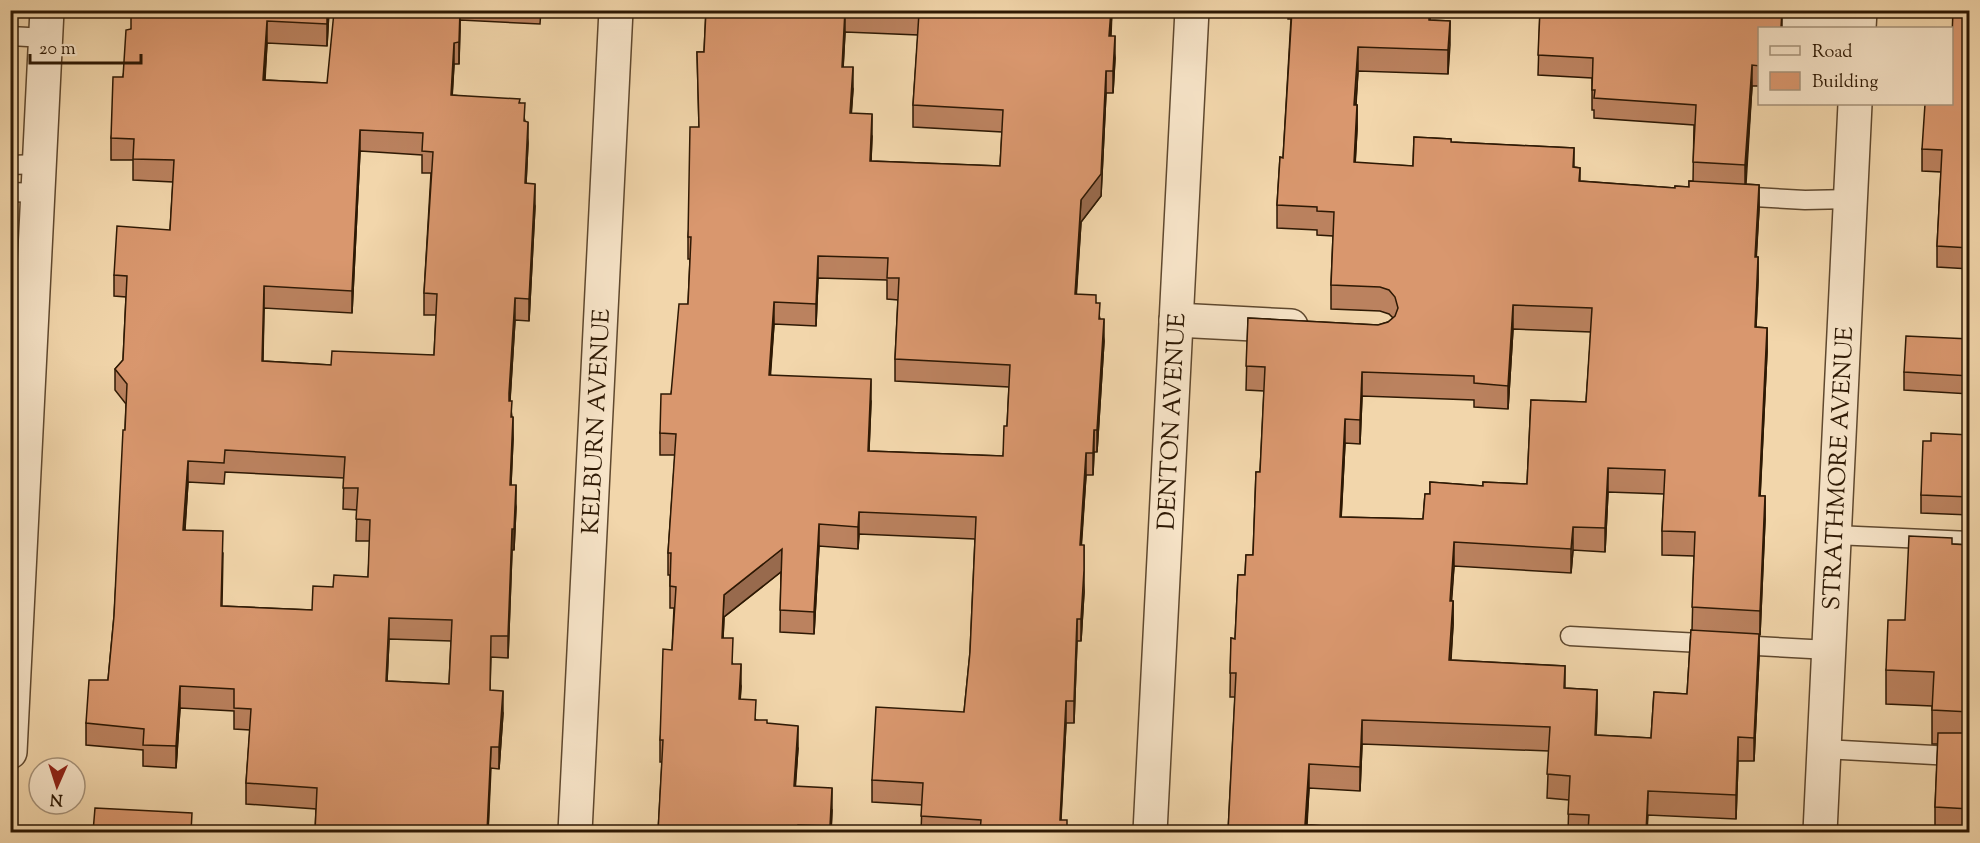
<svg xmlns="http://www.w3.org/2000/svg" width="1980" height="843" viewBox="0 0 1980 843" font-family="'Sorts Mill Goudy',serif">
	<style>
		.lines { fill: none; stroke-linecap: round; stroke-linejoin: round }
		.lane-casing { stroke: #5f482e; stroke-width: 21 }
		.street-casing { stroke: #5f482e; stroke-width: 36 }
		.lane { stroke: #f7e4c8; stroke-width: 18 }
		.street { stroke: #f7e4c8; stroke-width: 33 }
		.wall { fill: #bb825f; stroke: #2e1904; stroke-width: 1.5; fill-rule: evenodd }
		.shaded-wall { fill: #986a4d; stroke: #2e1904; stroke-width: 1.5 }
		.building { fill: #d9976e; stroke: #2e1904; stroke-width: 1.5; fill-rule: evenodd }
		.labels { text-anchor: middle; stroke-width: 4.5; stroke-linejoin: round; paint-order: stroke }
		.street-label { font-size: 24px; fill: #2e1904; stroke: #f7e4c8 }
	</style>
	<rect width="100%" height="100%" fill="#f2d6ab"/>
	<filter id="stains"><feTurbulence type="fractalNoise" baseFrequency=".00333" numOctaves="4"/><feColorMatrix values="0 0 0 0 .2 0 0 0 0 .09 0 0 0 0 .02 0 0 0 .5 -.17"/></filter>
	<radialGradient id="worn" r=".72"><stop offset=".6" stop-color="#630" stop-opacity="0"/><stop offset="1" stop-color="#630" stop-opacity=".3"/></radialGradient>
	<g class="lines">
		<defs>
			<g id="lane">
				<polyline points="1759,17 1859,22"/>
				<polyline points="10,36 46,38"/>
				<polyline points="10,165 40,164"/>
				<polyline points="10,192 38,193"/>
				<polyline points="1736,196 1805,200 1851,199"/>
				<polyline points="10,331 31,332"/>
				<polyline points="1835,535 1970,541"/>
				<polyline points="1570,636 1829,650"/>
				<polyline points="1824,749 1970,757"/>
			</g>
			<g id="street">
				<polyline points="1859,28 1860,10"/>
				<polyline points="1176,320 1291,326"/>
				<polyline points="10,752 47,10"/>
				<path id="s1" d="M 575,832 L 616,10"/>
				<path id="s2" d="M 1150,832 L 1192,10"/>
				<path id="s3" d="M 1820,832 L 1855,104"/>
			</g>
		</defs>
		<use href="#lane" class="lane-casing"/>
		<use href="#street" class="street-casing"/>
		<use href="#lane" class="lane"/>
		<use href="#street" class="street"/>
	</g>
	<g class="wall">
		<path d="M 329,10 L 327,46 L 267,43 L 265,80 L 327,83 L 395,13 L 395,10 L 541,10 L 540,24 L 460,20 L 459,64 L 454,64 L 452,95 L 520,103 L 525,121 L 528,143 L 526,183 L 535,206 L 529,321 L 515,320 L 510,401 L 512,417 L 513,439 L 511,485 L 516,507 L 514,550 L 512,550 L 508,658 L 491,657 L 490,690 L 503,713 L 499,769 L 491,768 L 488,832 L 315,832 L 316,809 L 246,804 L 246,783 L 250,730 L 234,729 L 234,711 L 180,708 L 176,768 L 143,766 L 143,750 L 86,745 L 86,723 L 108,680 L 114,616 L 125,430 L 126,404 L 115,390 L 115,369 L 123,360 L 126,297 L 114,296 L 114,275 L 170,230 L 173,182 L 133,180 L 133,160 L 111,160 L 111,138 L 123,77 L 131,29 ZM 360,151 L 422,155 L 422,173 L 431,173 L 424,293 L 424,315 L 436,315 L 434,355 L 331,365 L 263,361 L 264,308 L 352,313 ZM 225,472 L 344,478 L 343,509 L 357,510 L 356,541 L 370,541 L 368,577 L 333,587 L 312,610 L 222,606 L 223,553 L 185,530 L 188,482 L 224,484 ZM 389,639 L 451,641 L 449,684 L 387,681 Z"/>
		<path d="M 706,10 L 1112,10 L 1111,36 L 1115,58 L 1113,93 L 1106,93 L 1101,196 L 1081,222 L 1076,294 L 1096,303 L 1100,319 L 1104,341 L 1097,452 L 1094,452 L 1093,475 L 1086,475 L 1081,545 L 1084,592 L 1081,641 L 1077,641 L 1074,723 L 1066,723 L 1061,820 L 1067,832 L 921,832 L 922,805 L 872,802 L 872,780 L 964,712 L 970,652 L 975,539 L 859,534 L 858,549 L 819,546 L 814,634 L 780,632 L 781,572 L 724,617 L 723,638 L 741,686 L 740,699 L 756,720 L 767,723 L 798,748 L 795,786 L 832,810 L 831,832 L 658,832 L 662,762 L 660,762 L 660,740 L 672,650 L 674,608 L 670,608 L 670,575 L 668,575 L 668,553 L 675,455 L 660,455 L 660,433 L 671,394 L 688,304 L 690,259 L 688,259 L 688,237 L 699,127 L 697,52 L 704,52 ZM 845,32 L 918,35 L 913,105 L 913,127 L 1002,132 L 1000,166 L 871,161 L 872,136 L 851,113 L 853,89 L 843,67 ZM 818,278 L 887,280 L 887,299 L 898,300 L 895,359 L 895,381 L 1009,387 L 1007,426 L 1003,456 L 869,451 L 871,401 L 770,375 L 774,324 L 816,326 Z"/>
		<path d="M 1288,10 L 1431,10 L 1430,20 L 1450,21 L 1448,74 L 1358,71 L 1356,105 L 1357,105 L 1357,129 L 1355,163 L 1413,166 L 1414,137 L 1451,139 L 1451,142 L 1574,148 L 1574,167 L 1580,168 L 1580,181 L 1675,188 L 1675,186 L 1689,187 L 1689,181 L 1693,181 L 1694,125 L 1594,118 L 1594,110 L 1592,110 L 1592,78 L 1538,75 L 1540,10 L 1782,10 L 1782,28 L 1760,28 L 1760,86 L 1752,86 L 1746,184 L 1759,185 L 1759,209 L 1756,257 L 1758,257 L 1758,281 L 1756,327 L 1767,328 L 1767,352 L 1760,496 L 1765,496 L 1765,520 L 1760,635 L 1759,635 L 1759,657 L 1754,761 L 1738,761 L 1736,819 L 1648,815 L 1647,832 L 1568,832 L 1569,800 L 1547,798 L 1549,751 L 1362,744 L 1360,791 L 1309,788 L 1307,825 L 1345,827 L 1345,832 L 1228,832 L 1235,697 L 1230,697 L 1231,638 L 1235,639 L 1238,575 L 1245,575 L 1246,555 L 1253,555 L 1256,472 L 1260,472 L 1264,391 L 1246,390 L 1248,318 L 1378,325 L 1388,322 L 1393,318 L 1389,314 L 1380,311 L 1331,309 L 1331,285 L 1333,236 L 1317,235 L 1317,230 L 1277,228 L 1277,205 L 1280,157 L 1283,158 L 1291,19 L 1288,19 ZM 1513,329 L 1591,332 L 1586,402 L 1531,400 L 1527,484 L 1483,482 L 1483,486 L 1430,482 L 1430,494 L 1425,494 L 1423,519 L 1341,517 L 1345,443 L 1360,444 L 1362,396 L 1474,400 L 1474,407 L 1508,409 ZM 1608,492 L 1664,494 L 1662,531 L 1662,555 L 1694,556 L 1692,630 L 1691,630 L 1687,694 L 1654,692 L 1651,738 L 1596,735 L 1597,690 L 1565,688 L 1565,666 L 1451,660 L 1453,625 L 1453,601 L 1451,601 L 1454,566 L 1571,573 L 1573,550 L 1605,552 Z"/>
		<polygon points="1970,11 1970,269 1937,267 1937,246 1941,172 1922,171 1922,149 1952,104"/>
		<polygon points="1970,339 1970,394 1904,390 1904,372"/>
		<polygon points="1970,435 1970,515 1921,513 1921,495 1931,441"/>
		<polygon points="1952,544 1970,545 1970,832 1935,832 1935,807 1938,744 1932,744 1932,706 1886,704 1886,670 1905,620"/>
	</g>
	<g class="shaded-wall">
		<polygon points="327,10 329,10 327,46"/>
		<polygon points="460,10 460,31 459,64 459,42"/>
		<polygon points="845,10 845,32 842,89 842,67"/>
		<polygon points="1111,10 1112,10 1109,58 1109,36"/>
		<polygon points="267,21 267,43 263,102 263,80"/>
		<polygon points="1450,21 1450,45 1448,74 1448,50"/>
		<polygon points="1115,36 1115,58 1113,93 1113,71"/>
		<polygon points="454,43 454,64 451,117 451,95"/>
		<polygon points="1358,47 1358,71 1354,129 1354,105"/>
		<polygon points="1752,65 1752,86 1745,185 1745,165"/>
		<polygon points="853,67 853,89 850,135 850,113"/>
		<polygon points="1106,71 1106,93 1101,196 1081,222 1075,316 1075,294 1081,200"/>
		<polygon points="1357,105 1357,129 1354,186 1354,162"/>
		<polygon points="872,114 872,136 870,183 870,161"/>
		<polygon points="528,122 528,143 525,205 525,183"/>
		<polygon points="360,130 360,151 352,313 352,291"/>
		<polygon points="535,184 535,206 529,321 529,299"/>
		<polygon points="1759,185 1759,209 1755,281 1755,257"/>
		<polygon points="818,256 818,278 816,326 816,304"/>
		<polygon points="1758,257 1758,281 1755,351 1755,327"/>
		<polygon points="264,286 264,308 262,383 262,361"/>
		<polygon points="515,298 515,320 509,414 509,393"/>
		<polygon points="774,302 774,324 769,397 769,375"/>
		<polygon points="1513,305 1513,329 1508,409 1508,386"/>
		<polygon points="1104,319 1104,341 1097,452 1097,430"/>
		<polygon points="1767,328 1767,352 1759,520 1759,496"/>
		<polygon points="1362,372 1362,396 1360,444 1360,420"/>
		<polygon points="871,379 871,401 868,473 868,451"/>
		<polygon points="513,417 513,439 510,506 510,485"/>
		<polygon points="1345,419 1345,443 1340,540 1340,517"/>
		<polygon points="1094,430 1094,452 1093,475 1093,453"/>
		<polygon points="1086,453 1086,475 1080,567 1080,545"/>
		<polygon points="188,461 188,482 183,552 183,530"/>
		<polygon points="1608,468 1608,492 1605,552 1605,528"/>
		<polygon points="516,485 516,507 514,550 514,529"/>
		<polygon points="1765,496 1765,520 1760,635 1760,611"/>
		<polygon points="859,512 859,534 858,549 858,527"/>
		<polygon points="819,524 819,546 814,634 814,612"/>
		<polygon points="1573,527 1573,550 1571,573 1571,549"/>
		<polygon points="512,529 512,550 508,658 508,636"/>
		<polygon points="1454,542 1454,566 1450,625 1450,601"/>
		<polygon points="1084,545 1084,592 1081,641 1081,619"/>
		<polygon points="782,549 782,571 724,617 722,660 722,638 724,595"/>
		<polygon points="1453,601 1453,625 1449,684 1449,660"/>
		<polygon points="389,618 389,639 386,703 386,681"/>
		<polygon points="1077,619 1077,641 1074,723 1074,701"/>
		<polygon points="1759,634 1759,657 1754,761 1754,738"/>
		<polygon points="741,664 741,686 739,721 739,699"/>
		<polygon points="180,686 180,708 176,768 176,746"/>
		<polygon points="1597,690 1597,714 1595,759 1595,735"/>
		<polygon points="503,691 503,713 499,769 499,747"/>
		<polygon points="1066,701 1066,723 1060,832 1060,820"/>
		<polygon points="1362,720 1362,744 1360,791 1360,767"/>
		<polygon points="798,726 798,748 794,808 794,786"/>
		<polygon points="1738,737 1738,761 1736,819 1736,795"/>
		<polygon points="491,747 488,832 487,832"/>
		<polygon points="1309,764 1309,788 1306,832 1305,832"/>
		<polygon points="832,788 832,810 831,832 830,832"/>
		<polygon points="1648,791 1647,832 1646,832"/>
	</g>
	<g class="building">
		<path d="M 131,10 L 327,10 L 327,24 L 267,21 L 263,80 L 327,83 L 334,12 L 395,13 L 395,10 L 460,10 L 459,42 L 454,43 L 451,95 L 520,99 L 519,103 L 525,103 L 524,121 L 528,122 L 525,183 L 535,184 L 529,299 L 515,298 L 509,393 L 509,401 L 512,401 L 511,417 L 513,417 L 510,485 L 516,485 L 514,529 L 512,529 L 508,636 L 491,636 L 490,690 L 503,691 L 499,747 L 491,747 L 487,832 L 315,832 L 317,788 L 246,783 L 251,709 L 234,708 L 234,689 L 180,686 L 176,746 L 143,745 L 144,729 L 86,723 L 89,680 L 108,680 L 114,616 L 123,430 L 125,430 L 127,384 L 115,369 L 123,360 L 127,276 L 114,275 L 117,226 L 170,230 L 174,160 L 133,159 L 134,139 L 111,138 L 113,77 L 123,77 L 126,30 L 131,29 ZM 360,130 L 423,133 L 422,151 L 433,152 L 424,293 L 437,294 L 434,355 L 332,351 L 331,365 L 262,361 L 264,286 L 352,291 ZM 225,450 L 345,457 L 343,488 L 358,488 L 356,519 L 370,520 L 368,577 L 334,575 L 333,587 L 313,586 L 312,610 L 221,606 L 223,531 L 183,530 L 188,461 L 224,463 ZM 389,618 L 452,620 L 449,684 L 386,681 Z"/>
		<path d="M 706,10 L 845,10 L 842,67 L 853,67 L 850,113 L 872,114 L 870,161 L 1000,166 L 1003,110 L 913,105 L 919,13 L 853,10 L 1111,10 L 1109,36 L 1115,36 L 1113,71 L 1106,71 L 1101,174 L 1081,200 L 1075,294 L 1096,295 L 1096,303 L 1100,303 L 1099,319 L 1104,319 L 1097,430 L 1094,430 L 1093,453 L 1086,453 L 1080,545 L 1084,545 L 1084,570 L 1081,619 L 1077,619 L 1074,701 L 1066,701 L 1060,820 L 1067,820 L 1067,832 L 980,832 L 981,820 L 921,816 L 923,783 L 872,780 L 876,707 L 964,712 L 970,652 L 976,517 L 859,512 L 858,527 L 819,524 L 814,612 L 780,610 L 782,549 L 724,595 L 722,638 L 733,638 L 732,664 L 741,664 L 739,699 L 756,700 L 755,720 L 767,720 L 767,723 L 798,726 L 794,786 L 832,788 L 830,826 L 798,825 L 798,832 L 658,832 L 663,740 L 660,740 L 663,649 L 672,650 L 676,587 L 670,586 L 671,553 L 668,553 L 676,434 L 660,433 L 661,394 L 671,394 L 679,304 L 688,304 L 691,237 L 688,237 L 690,127 L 699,127 L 697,52 L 704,52 ZM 818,256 L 888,258 L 887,278 L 899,278 L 895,359 L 1010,365 L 1007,426 L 1004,426 L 1003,456 L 868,451 L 871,379 L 769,375 L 774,302 L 816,304 Z"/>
		<path d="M 1292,10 L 1429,10 L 1429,20 L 1450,21 L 1448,50 L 1358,47 L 1354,105 L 1357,105 L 1354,162 L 1413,166 L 1414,137 L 1451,139 L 1451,142 L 1574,148 L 1573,167 L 1580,168 L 1579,181 L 1675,188 L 1675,186 L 1689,187 L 1689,181 L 1759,185 L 1755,257 L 1758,257 L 1755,327 L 1767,328 L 1759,496 L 1765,496 L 1760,611 L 1692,607 L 1695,532 L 1662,531 L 1665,470 L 1608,468 L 1605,528 L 1573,527 L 1571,549 L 1454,542 L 1450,601 L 1453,601 L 1449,660 L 1565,666 L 1564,688 L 1597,690 L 1595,735 L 1651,738 L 1654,692 L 1687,694 L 1691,630 L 1759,634 L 1754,738 L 1738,737 L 1736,795 L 1648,791 L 1646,832 L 1588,832 L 1589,815 L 1568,814 L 1570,776 L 1547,774 L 1550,727 L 1362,720 L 1360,767 L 1309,764 L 1305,825 L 1345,827 L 1344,832 L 1228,832 L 1236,673 L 1230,673 L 1231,638 L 1235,639 L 1238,575 L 1245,575 L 1246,555 L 1253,555 L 1256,472 L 1260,472 L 1265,367 L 1246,366 L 1248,318 L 1378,325 L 1388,322 L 1395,316 L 1398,308 L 1395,297 L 1389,290 L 1380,287 L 1331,285 L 1334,212 L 1317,211 L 1317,207 L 1277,205 L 1280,157 L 1283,158 ZM 1513,305 L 1592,308 L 1586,402 L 1531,400 L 1527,484 L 1483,482 L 1483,486 L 1430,482 L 1430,494 L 1425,494 L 1423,519 L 1340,517 L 1345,419 L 1360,420 L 1362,372 L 1474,376 L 1474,383 L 1508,386 Z"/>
		<polygon points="1540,10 1782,10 1781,28 1760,28 1760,66 1752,65 1745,165 1693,162 1696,105 1594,98 1595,90 1592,90 1593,58 1538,55"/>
		<polygon points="1953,10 1970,11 1970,248 1937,246 1942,150 1922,149 1925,104 1952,104 1952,37"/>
		<polygon points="1906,336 1970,339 1970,376 1904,372"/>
		<polygon points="1931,433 1970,435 1970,497 1921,495 1923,441 1931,441"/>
		<polygon points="1909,536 1952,538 1952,544 1970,545 1970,712 1932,710 1934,672 1886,670 1888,620 1905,620"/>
		<polygon points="1938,733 1970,733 1970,809 1935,807"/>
		<polygon points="95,808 192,813 191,832 93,832"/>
	</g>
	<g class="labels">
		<g class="street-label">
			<text dy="8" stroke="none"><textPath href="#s2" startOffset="411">DENTON AVENUE</textPath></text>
			<text dy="8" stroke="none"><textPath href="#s1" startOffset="411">KELBURN AVENUE</textPath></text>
			<text dy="8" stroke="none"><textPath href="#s3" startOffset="364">STRATHMORE AVENUE</textPath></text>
		</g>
	</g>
	<rect width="1980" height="843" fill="none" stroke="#f2d6ab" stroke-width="36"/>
	<rect x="12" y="12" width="1956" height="819" fill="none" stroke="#2e1904" stroke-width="3"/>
	<rect x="18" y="18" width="1944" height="807" fill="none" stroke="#2e1904" stroke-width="1.5"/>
	<rect x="1758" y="27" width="195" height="78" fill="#f7e4c8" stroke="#a7937a" stroke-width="1.5"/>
	<rect x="1770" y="46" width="30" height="9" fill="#f7e4c8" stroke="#a7937a" stroke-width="1.5"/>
	<text x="1812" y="57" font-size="18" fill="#2e1904">Road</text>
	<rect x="1770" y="72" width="30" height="18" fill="#d9976e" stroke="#a7937a" stroke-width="1.5"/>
	<text x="1812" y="87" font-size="18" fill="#2e1904">Building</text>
	<g transform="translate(57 786) rotate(183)"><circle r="28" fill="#f7e4c8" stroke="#a7937a" stroke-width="1.5"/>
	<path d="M0-4.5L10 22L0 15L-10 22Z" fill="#8f2418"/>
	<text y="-9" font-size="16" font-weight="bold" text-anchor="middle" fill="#2e1904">N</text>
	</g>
	<path d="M30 54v9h111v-9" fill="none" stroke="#2e1904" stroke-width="3"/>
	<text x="39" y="54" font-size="18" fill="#2e1904" stroke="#f7e4c8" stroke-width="4.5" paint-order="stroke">20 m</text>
	<rect width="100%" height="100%" filter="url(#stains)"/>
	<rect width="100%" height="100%" fill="url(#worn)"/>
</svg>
